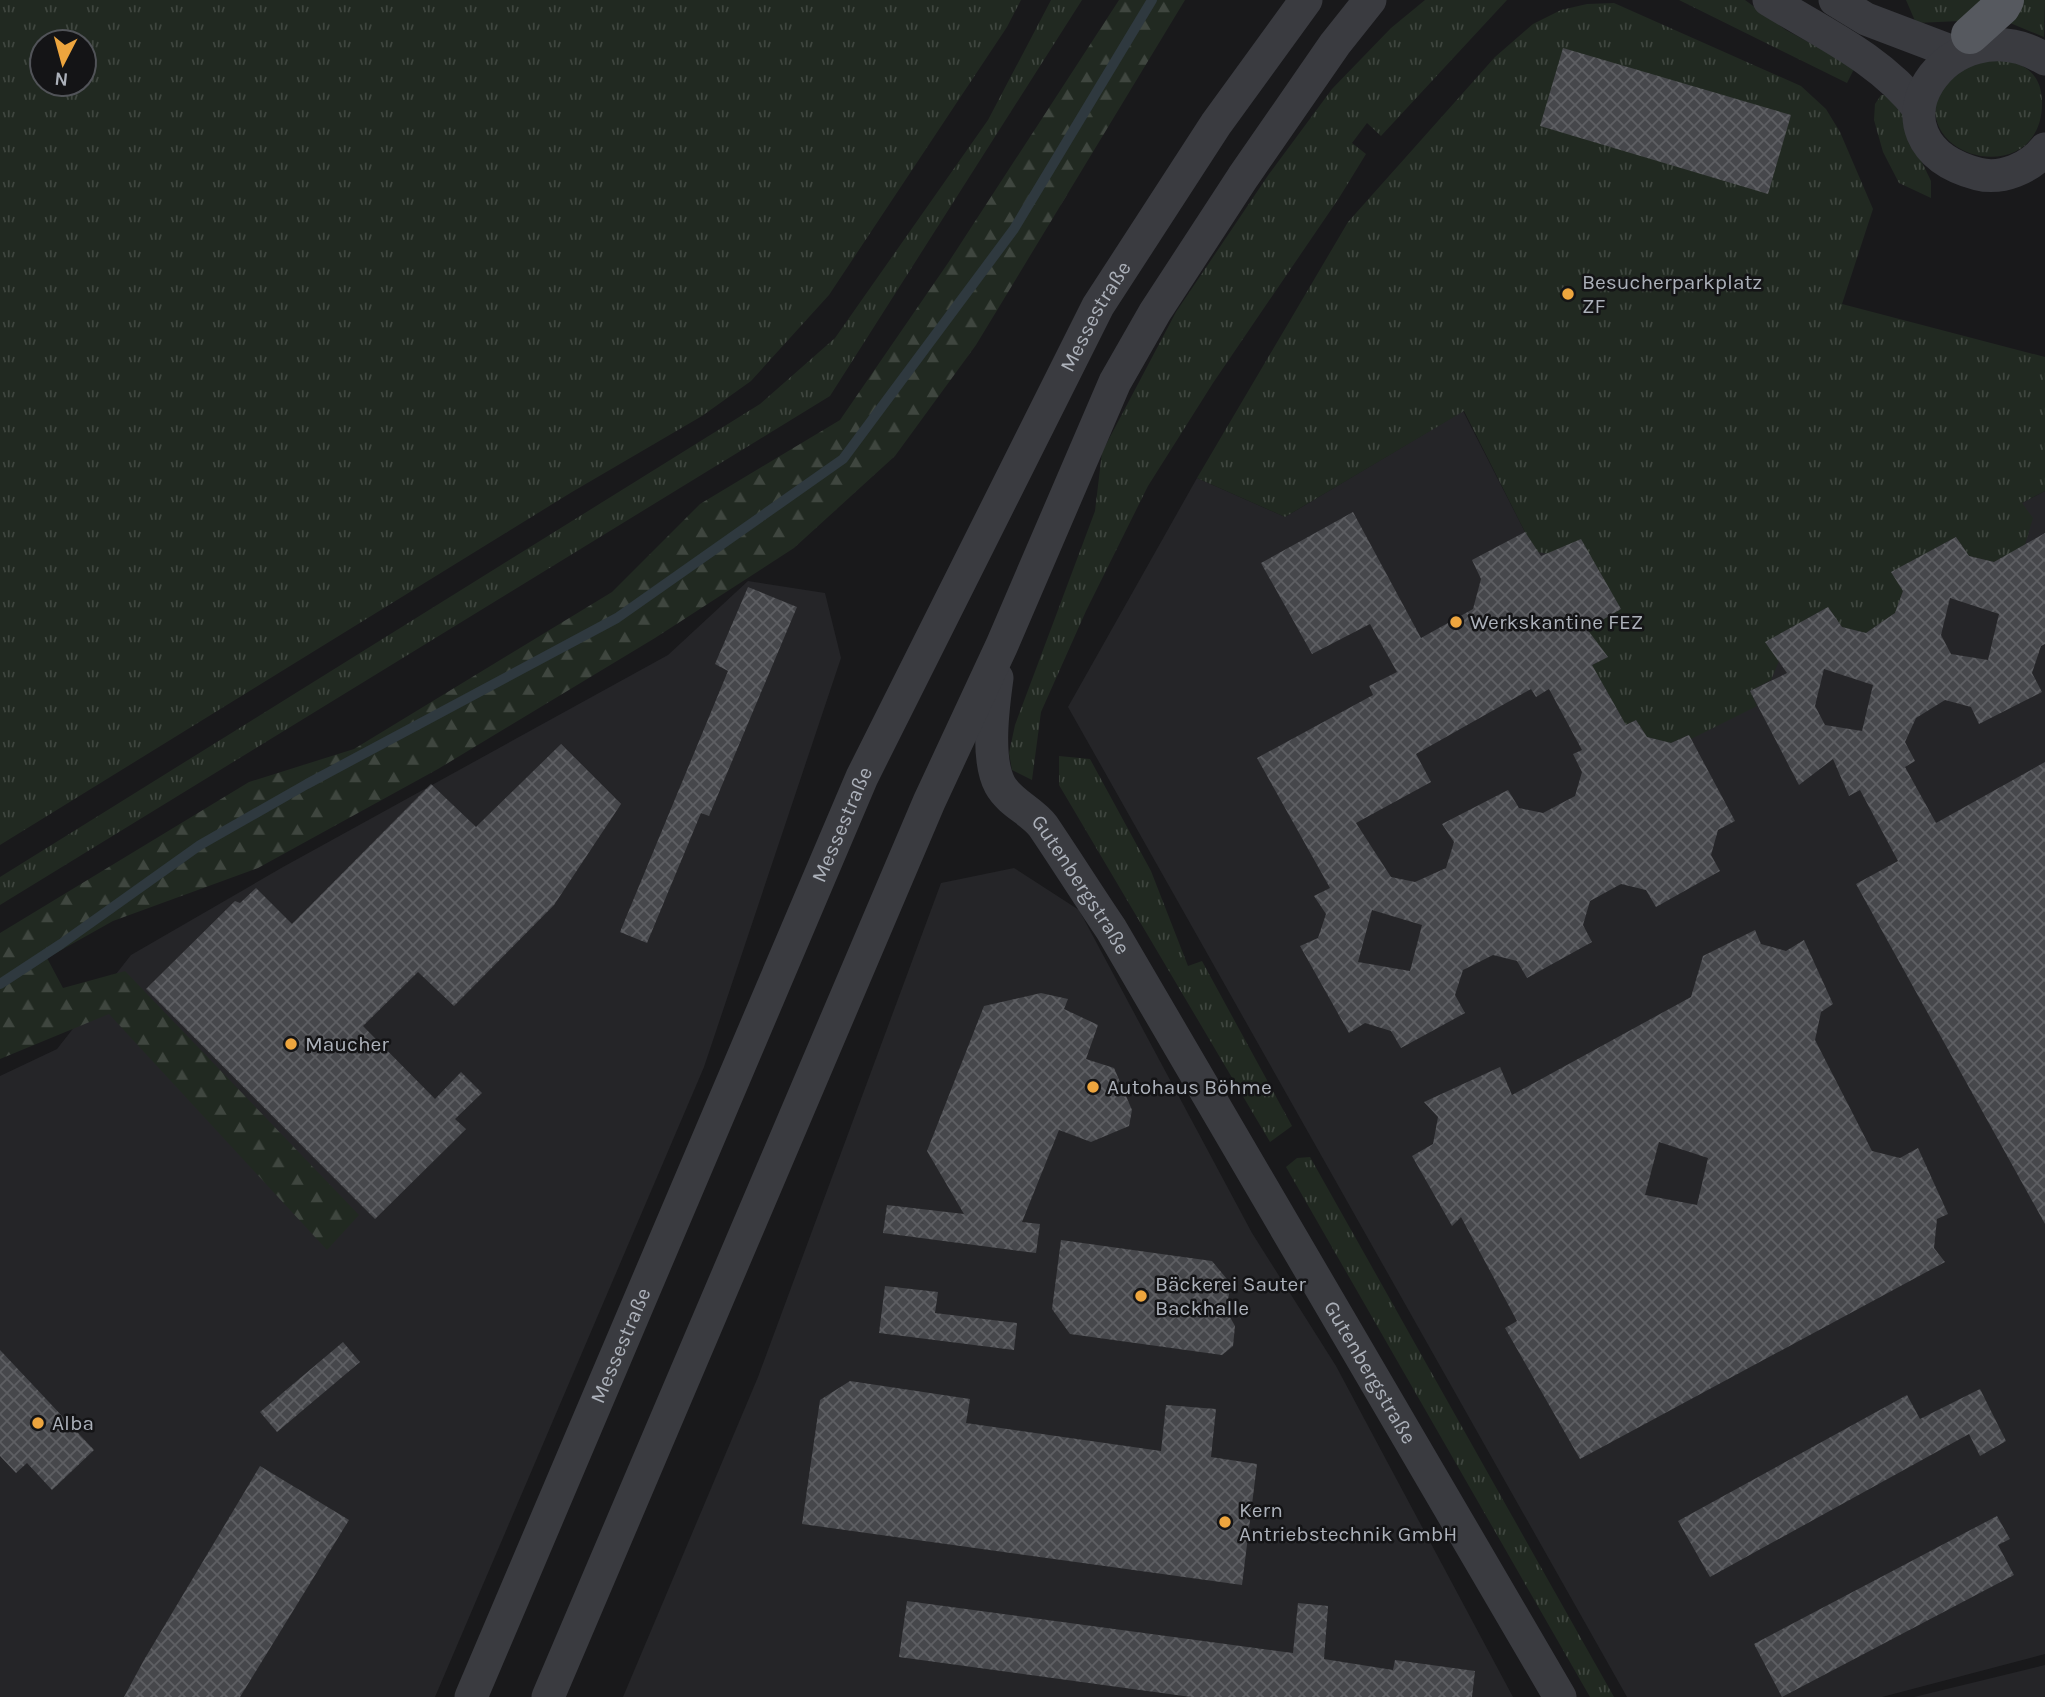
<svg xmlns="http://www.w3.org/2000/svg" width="2045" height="1697" viewBox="0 0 2045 1697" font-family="Karla,sans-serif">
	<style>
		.built { fill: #252528 }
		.grass { fill: url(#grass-tufts); fill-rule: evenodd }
		.forest { fill: url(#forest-firs) }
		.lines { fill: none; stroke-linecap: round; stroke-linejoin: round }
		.stream { stroke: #2f393f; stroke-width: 10 }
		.building { fill: url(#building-cross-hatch); fill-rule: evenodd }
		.minor { stroke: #3a3b40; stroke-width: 33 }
		.major { stroke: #56595f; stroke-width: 38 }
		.poi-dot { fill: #eda53e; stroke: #141416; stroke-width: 2.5 }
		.labels { text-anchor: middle; stroke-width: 5; stroke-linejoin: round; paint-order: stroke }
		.poi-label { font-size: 21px; fill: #acb1ba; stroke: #141416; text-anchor: start }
		.street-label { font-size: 21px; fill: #acb1ba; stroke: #141416 }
	</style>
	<defs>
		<pattern id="grass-tufts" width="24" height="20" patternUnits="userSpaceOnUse" patternTransform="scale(1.75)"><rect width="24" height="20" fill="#212921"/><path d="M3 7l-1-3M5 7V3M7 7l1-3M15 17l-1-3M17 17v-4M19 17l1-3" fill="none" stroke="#3f463f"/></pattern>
		<pattern id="forest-firs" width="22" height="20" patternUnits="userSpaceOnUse" patternTransform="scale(1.75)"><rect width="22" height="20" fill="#212921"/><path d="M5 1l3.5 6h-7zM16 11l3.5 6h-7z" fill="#3f463f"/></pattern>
		<pattern id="building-cross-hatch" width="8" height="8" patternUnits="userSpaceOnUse" patternTransform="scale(1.75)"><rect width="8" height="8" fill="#46474b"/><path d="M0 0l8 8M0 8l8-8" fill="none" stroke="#5e5f63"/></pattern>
	</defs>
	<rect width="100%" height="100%" fill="#19191b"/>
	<g class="built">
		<polygon points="1463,411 1525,532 1566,557 1621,609 1616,612 1604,653 1608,657 1596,672 1622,716 1615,731 1636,720 1750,691 1765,642 1956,537 2045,491 2045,1654 1882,1697 1627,1697 1068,707 1197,478 1285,517"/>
		<polygon points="748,581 825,593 841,658 704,1067 435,1697 0,1697 0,1076 57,1049 131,955 283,867 668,655"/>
		<polygon points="1014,868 1079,910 1252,1233 1336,1366 1513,1697 623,1697 758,1377 941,883"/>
		<polygon points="2045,1665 2045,1697 1914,1697"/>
	</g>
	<g class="grass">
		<path d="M 0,0 L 1021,0 L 1007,27 L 829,295 L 751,381 L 702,416 L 572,492 L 0,845 ZM 42,42 L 84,42 L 84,84 L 42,84 Z"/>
		<polygon points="1051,0 1082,0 830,396 0,905 0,877 760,404 835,338 988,120"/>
		<polygon points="1425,0 1507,0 1381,136 1367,123 1352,143 1366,154 1339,198 1213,383 1148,486 1086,611 1041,712 1032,780 1012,770 1009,753 1015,725 1095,511 1102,452 1176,312 1269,174 1332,89 1391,28"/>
		<polygon points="1679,0 1745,0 1786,30 1855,67 1847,83"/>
		<polygon points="1906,0 1991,0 1960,21 1916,23"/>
		<polygon points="2021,0 2045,0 2044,37 2010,23"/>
		<polygon points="1614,3 1801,86 1826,109 1840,132 1873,209 1842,304 2045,357 2045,491 2022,503 2033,518 2025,545 1994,562 1969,556 1956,537 1892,572 1903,591 1895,613 1866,633 1842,627 1828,607 1766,642 1779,661 1771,680 1750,691 1757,706 1691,739 1688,735 1671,743 1647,737 1636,720 1615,731 1621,716 1596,673 1581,671 1607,657 1586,641 1595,611 1616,612 1621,609 1566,557 1538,552 1525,532 1464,411 1285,517 1197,478 1348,222 1495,57 1533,24 1561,10 1587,4"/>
		<path d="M 1975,53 C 2005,60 2040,60 2042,100 C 2045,189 1913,164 1938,90 C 1941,80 1966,61 1975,53 Z"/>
		<polygon points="1881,95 1895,95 1908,118 1908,133 1931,181 1931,198 1899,183 1883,152 1874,120 1875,104"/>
		<polygon points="1059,756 1090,759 1151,871 1188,966 1202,961 1292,1126 1270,1142 1059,785"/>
		<polygon points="1310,1157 1614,1697 1590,1697 1286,1167 1297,1158"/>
	</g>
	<polygon class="forest" points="1119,0 1185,0 976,345 895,456 794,548 655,638 438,769 258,868 113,921 47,958 63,988 125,971 359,1215 327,1250 109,1014 0,1059 0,933 249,782 354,749 612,592 700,504 840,420 948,263"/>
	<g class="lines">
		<polyline class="stream" points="0,984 61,944 200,845 307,784 617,618 843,459 1014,229 1152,0"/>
	</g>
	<g class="building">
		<polygon points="1563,48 1791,115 1768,194 1540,126"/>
		<path d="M 1353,512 L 1421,638 L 1473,609 L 1481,579 L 1472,560 L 1525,532 L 1541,556 L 1581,539 L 1621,609 L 1587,629 L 1608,657 L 1592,665 L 1626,725 L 1636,720 L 1647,737 L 1671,743 L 1689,735 L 1735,821 L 1718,830 L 1711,855 L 1720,871 L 1656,907 L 1646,890 L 1621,884 L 1590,901 L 1583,925 L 1592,942 L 1527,978 L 1517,961 L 1493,955 L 1463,970 L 1455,995 L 1465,1013 L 1401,1048 L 1391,1031 L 1365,1023 L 1349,1033 L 1300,946 L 1318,938 L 1326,914 L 1314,896 L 1330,888 L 1257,758 L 1373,695 L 1369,686 L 1397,672 L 1370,624 L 1312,654 L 1261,563 ZM 1531,689 L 1536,697 L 1549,689 L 1582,750 L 1573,754 L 1582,772 L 1575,796 L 1543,813 L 1519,808 L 1508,790 L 1442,824 L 1454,842 L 1446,868 L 1415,882 L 1391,877 L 1356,823 L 1431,782 L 1416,754 ZM 1372,910 L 1422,925 L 1410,971 L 1358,962 Z"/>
		<path d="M 2045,533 L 2045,644 L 2041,646 L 2032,673 L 2042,692 L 1979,724 L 1971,707 L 1945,700 L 1916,718 L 1905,742 L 1915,761 L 1905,767 L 1936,823 L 2045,762 L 2045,1224 L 1856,884 L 1898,861 L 1860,790 L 1849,796 L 1833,759 L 1799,785 L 1750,691 L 1787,673 L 1765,642 L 1828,607 L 1842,627 L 1866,633 L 1895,613 L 1903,591 L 1891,572 L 1956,537 L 1969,556 L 1994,562 ZM 1950,598 L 1999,614 L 1988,660 L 1951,654 L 1941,635 ZM 1824,669 L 1873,685 L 1862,731 L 1825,725 L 1815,706 Z"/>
		<polygon points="748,587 797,607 709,816 701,813 647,943 620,932 728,671 715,664"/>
		<polygon points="561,744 621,804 554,905 454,1006 418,972 363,1026 435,1099 461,1072 482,1093 455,1119 466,1129 375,1219 146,989 235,901 240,903 256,888 292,924 431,784 476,827"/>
		<path d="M 1755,930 L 1761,944 L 1786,951 L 1804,940 L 1833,1004 L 1821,1012 L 1815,1040 L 1872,1151 L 1900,1158 L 1918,1148 L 1948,1214 L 1937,1219 L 1934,1248 L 1945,1262 L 1580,1459 L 1505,1328 L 1517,1321 L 1461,1217 L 1452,1226 L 1412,1156 L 1433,1144 L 1438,1117 L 1424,1102 L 1500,1067 L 1512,1095 L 1691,997 L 1703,956 ZM 1659,1142 L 1708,1158 L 1697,1205 L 1645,1195 Z"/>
		<polygon points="1041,993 1068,999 1064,1009 1098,1025 1086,1059 1114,1068 1132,1110 1129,1126 1091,1142 1059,1130 1022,1222 1040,1224 1036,1253 883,1233 887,1205 964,1214 927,1151 984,1006"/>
		<polygon points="1061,1240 1212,1261 1231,1284 1226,1310 1235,1326 1233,1346 1222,1355 1070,1334 1052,1309"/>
		<polygon points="885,1286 938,1292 935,1313 1017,1323 1014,1350 879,1333"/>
		<polygon points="343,1342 360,1362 277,1432 260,1412"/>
		<polygon points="0,1350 94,1450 52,1490 27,1463 16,1473 0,1456"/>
		<polygon points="850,1381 970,1399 966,1423 1161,1451 1166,1405 1216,1409 1211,1457 1257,1464 1242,1585 802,1524 820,1400"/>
		<polygon points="1980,1389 2006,1441 1980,1456 1969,1434 1710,1577 1678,1521 1907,1395 1920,1419"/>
		<polygon points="260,1466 349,1520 240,1697 124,1697 144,1660"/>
		<polygon points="1997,1516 2010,1539 1998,1545 2014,1575 1782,1697 1754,1644"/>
		<polygon points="907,1601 1293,1653 1298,1603 1328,1606 1324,1659 1393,1670 1395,1660 1475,1671 1472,1697 1191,1697 899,1657"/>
	</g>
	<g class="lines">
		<g class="minor">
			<path d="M 1769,0 C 1821,32 1881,59 1919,109"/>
			<polyline points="1835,0 1866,19 1945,49"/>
			<path d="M 2045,59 C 1949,0 1854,141 1978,174 C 2002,180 2030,168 2045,149"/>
			<path id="s1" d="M 997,678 C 993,707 986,759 1000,785 C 1010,803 1032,811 1043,826 C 1066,860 1088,895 1111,929 L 1560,1697"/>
			<path id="s2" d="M 471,1697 L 862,777 L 1098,306 L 1216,124 L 1306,0"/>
			<polyline points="548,1697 929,802 1002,645 1115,382 1155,312 1243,177 1335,44 1370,0"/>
		</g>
		<polyline class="major" points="1970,35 2001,7 2005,0"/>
	</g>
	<g class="poi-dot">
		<circle cx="1568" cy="294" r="7"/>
		<circle cx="1456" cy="622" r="7"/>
		<circle cx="291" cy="1044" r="7"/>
		<circle cx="1093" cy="1087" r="7"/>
		<circle cx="1141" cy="1296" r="7"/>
		<circle cx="38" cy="1423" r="7"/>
		<circle cx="1225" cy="1522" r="7"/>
	</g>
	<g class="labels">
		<g class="poi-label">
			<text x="1582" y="289">Besucherparkplatz<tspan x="1582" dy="24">ZF</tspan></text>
			<text x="1470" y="629">Werkskantine FEZ</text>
			<text x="305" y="1051">Maucher</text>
			<text x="1107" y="1094">Autohaus Böhme</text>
			<text x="1155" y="1291">Bäckerei Sauter<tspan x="1155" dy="24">Backhalle</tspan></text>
			<text x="52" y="1430">Alba</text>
			<text x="1239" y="1517">Kern<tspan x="1239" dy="24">Antriebstechnik GmbH</tspan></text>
		</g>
		<g class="street-label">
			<text dy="7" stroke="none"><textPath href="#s2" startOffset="1516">Messestraße</textPath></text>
			<text dy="7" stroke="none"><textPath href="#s2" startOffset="948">Messestraße</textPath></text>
			<text dy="7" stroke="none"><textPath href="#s1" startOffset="238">Gutenbergstraße</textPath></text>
			<text dy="7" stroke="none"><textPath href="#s2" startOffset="382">Messestraße</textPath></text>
			<text dy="7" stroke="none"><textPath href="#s1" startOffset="805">Gutenbergstraße</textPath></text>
		</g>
	</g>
	<g transform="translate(63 63) rotate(186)"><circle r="33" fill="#141416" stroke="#515358" stroke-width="2"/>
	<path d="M0-5L12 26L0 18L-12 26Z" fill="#eda53e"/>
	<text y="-10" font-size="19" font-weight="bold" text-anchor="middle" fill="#acb1ba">N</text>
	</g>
</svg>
